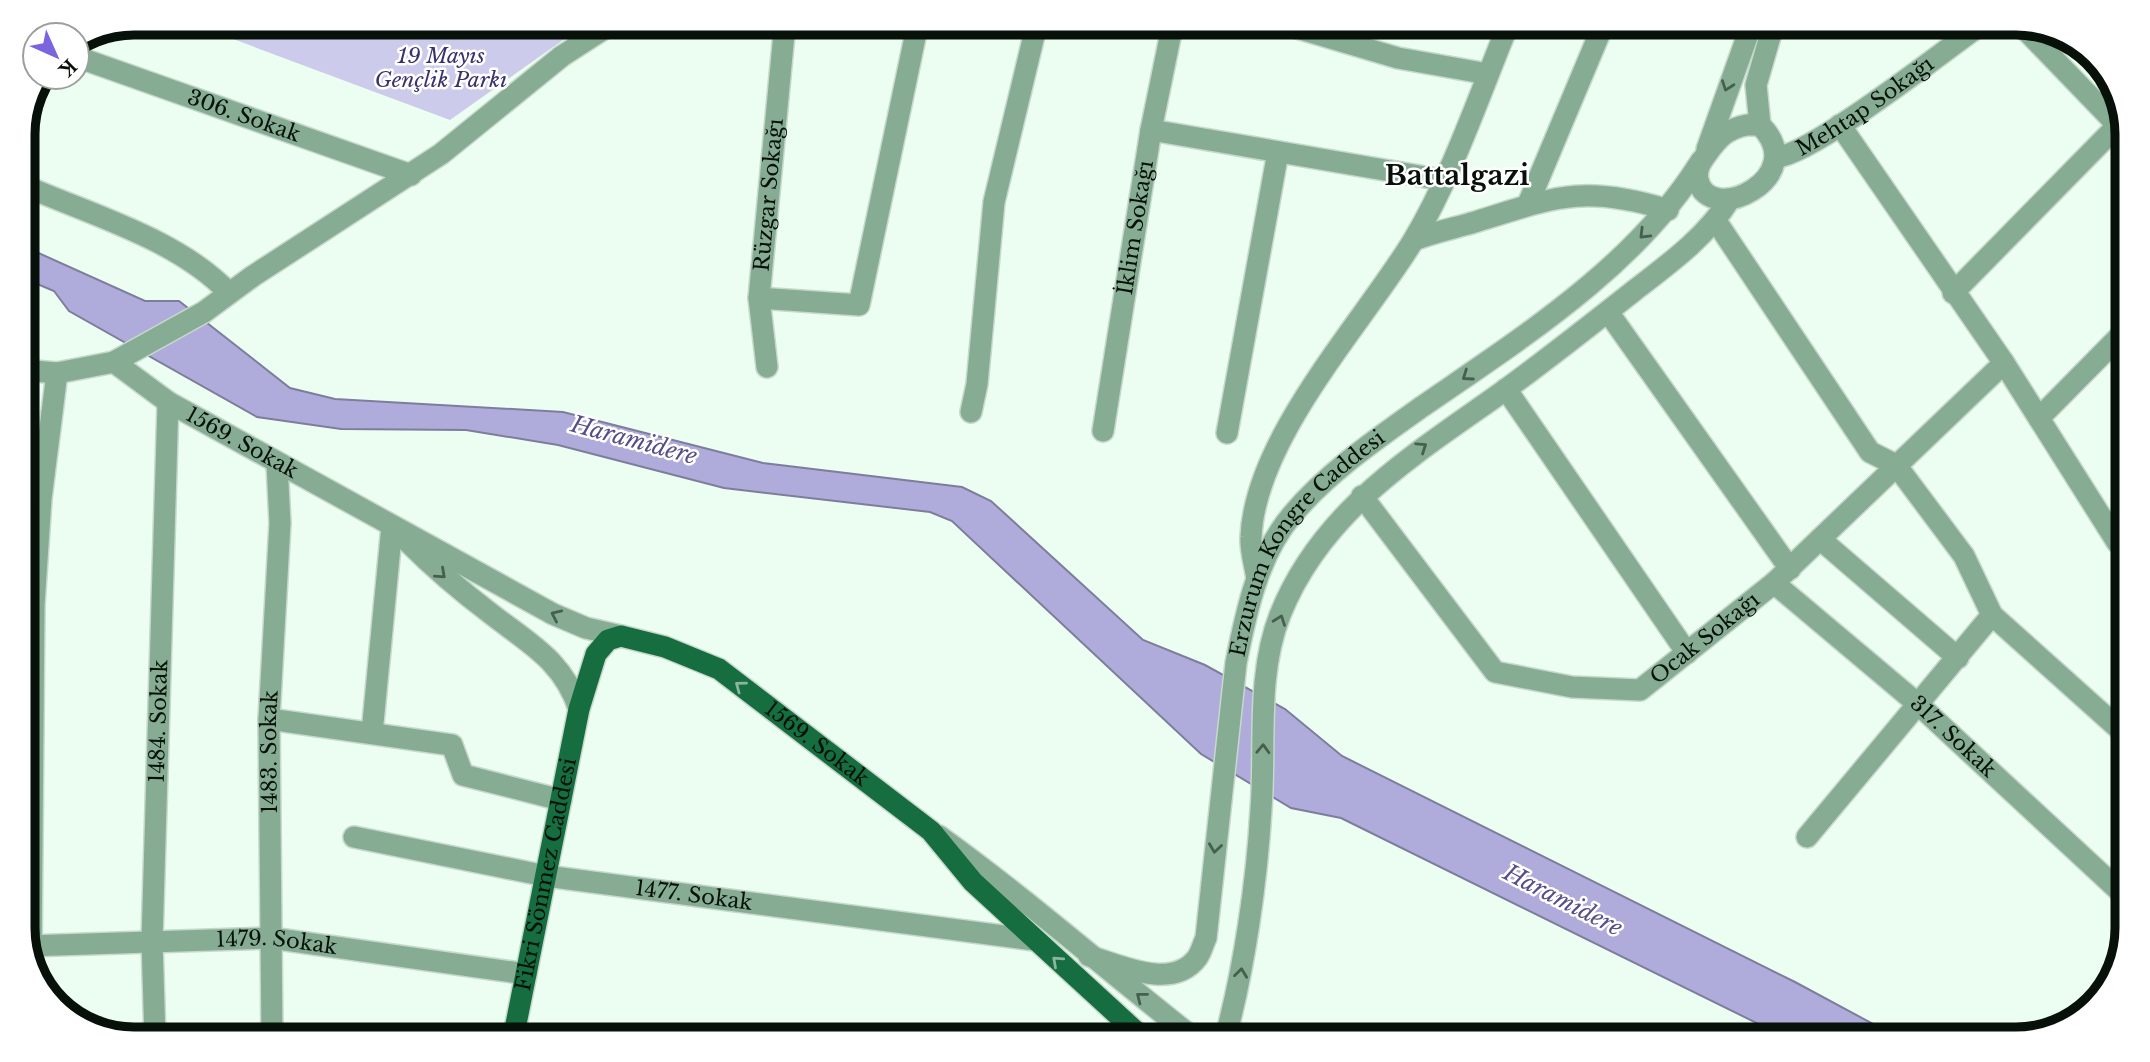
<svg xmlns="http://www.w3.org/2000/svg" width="2150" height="1062" viewBox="0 0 2150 1062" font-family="'Libre Baskerville',serif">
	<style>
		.built { fill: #d6fbe1 }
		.green { fill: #cdcbeb }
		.water { fill: #afabdb; stroke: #7d7d9c; stroke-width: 2 }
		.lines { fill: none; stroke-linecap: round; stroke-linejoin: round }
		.minor-casing { stroke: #c7d8cc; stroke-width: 24 }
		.major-casing { stroke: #c7d8cc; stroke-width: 24 }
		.minor { stroke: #86ad93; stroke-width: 21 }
		.major { stroke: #156d40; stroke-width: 21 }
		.oneway { stroke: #465f4e }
		.oneway2 { stroke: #8ab6a0 }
		.labels { text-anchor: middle; stroke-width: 5; stroke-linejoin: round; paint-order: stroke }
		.park-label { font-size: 21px; font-style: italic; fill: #3b316c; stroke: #fff }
		.street-label { font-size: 21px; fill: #07110a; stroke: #fff }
		.water-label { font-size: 23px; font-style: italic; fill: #564d8a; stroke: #fff }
		.district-label { font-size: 28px; font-weight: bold; fill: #07110a; stroke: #fff }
		.rim { fill: none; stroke: #07110a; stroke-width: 9 }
	</style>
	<rect width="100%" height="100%" fill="#ecfef1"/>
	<polygon class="built" points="2062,33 2108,72 2112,82"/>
	<polygon class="green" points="190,23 587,23 450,120"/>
	<polygon class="water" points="23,246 145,301 179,301 290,388 335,399 563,412 763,463 962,487 991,501 1143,640 1205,665 1285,709 1342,756 1795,982 1901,1039 1789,1039 1341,818 1291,808 1201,754 952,521 930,512 724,488 558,445 466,430 341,429 257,417 69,311 54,291 23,278"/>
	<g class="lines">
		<defs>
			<g id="minor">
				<path id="s1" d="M 613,23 L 562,56 L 441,154 L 253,276 L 204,312 L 114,362 L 168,402 L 553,614 L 586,628 L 621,636"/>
				<polyline points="1280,23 1398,58 1488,74"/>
				<polyline points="2019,23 2127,135"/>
				<path id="s2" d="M 77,57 L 411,175"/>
				<path d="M 1747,125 L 1760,125 C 1813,177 1708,228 1698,180 C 1696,170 1700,163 1706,155 C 1718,138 1726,129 1747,125 Z"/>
				<polyline points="1760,125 1756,85 1774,23"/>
				<polyline points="1840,125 2004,363 2117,542 2127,552"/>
				<polyline points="1151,130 1443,180"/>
				<polyline points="1707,149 1752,23"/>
				<path id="s3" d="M 1776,157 C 1809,157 1948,48 1983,23"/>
				<path d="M 23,185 C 91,215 178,239 229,293"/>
				<polyline points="1528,204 1604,23"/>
				<polyline points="1716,221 1870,452 1896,465 1964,556 1992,615 1807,837"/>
				<path d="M 1414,240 C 1434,232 1455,228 1475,222 C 1555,197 1584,184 1668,210"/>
				<polyline points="1953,293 2118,125"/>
				<polyline points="759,298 859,305 918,23"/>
				<polyline points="1608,312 1790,569"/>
				<path id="s4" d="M 767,367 L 759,298 L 785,23"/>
				<polyline points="23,370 57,373"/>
				<polyline points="1506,389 1687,653"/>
				<polyline points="971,412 977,384 994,202 1037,23"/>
				<polyline points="2039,418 2127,329"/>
				<path id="s5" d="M 1103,431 L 1151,130 L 1173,23"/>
				<polyline points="1227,433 1278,152"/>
				<path id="s6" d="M 1362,496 L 1495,672 L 1572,687 L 1640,690 L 1774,583 L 2004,363"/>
				<polyline points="1820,539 1958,658"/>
				<path d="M 408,542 C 434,568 461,591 490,613 C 528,643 563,660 579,709"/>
				<path d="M 1257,579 C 1255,565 1250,550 1251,537 C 1255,438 1362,324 1413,241 C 1453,174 1479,95 1509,23"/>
				<path id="s7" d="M 1774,583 L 1919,705 L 2127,898"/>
				<polyline points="1992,615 2127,736"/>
				<polyline points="269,719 452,745 463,775 561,800"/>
				<polyline points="372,733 392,526"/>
				<path d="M 939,836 C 1028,900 1109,972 1195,1039"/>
				<path id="s8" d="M 354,837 L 546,876 L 1034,940"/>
				<path id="s9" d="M 27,946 L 271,938 L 526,974"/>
				<path id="s10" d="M 1089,956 C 1120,965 1172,991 1197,958 C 1201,953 1203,944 1206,938 L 1236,663 C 1246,612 1258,555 1292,515 C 1328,472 1378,438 1423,406 C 1523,337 1636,266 1701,161"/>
				<polyline points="31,959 34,605 41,499 57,373 114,362"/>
				<polyline points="514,1034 569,1039"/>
				<path id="s11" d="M 155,1039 L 152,941 L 168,402"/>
				<path id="s12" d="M 272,1039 L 269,719 L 280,523 L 277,464"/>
				<path d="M 1225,1039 C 1244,970 1257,881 1261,809 C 1266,745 1256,676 1280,615 C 1322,509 1417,453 1505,390 C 1549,358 1592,324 1635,290 C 1670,263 1706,237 1730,199"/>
			</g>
			<g id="major">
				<path id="s13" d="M 513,1039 L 579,709 L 596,654 L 608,640 L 621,636 L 665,647 L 719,669 L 931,831 L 973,882 L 1144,1039"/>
			</g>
		</defs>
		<use href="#minor" class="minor-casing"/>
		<use href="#major" class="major-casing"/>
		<use href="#minor" class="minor"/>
		<use href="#major" class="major"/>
	</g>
	<defs><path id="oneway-chevron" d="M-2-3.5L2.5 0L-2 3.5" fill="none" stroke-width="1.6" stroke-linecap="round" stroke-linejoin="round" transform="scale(1.75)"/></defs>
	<g class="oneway">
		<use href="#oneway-chevron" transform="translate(1727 86) rotate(110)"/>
		<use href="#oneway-chevron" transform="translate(1644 234) rotate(135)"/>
		<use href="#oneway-chevron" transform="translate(1467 376) rotate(145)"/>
		<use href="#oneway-chevron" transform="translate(1422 447) rotate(-34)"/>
		<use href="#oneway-chevron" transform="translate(441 574) rotate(42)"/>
		<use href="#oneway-chevron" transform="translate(556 615) rotate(-155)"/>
		<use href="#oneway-chevron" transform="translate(1280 620) rotate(-70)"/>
		<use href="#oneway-chevron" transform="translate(1263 749) rotate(-88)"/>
		<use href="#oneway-chevron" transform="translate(1215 848) rotate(98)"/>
		<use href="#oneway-chevron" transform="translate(1241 973) rotate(-83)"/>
		<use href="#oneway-chevron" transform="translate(1141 997) rotate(-142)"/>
	</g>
	<g class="oneway2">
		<use href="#oneway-chevron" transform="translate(740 686) rotate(-143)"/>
		<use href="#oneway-chevron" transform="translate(1057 961) rotate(-138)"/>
	</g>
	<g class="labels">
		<g class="park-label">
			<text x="441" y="63">19 Mayıs<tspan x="441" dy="24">Gençlik Parkı</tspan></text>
		</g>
		<g class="street-label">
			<text dy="7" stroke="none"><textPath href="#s3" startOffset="103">Mehtap Sokağı</textPath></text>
			<text dy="7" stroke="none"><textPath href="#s2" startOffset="177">306. Sokak</textPath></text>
			<text dy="7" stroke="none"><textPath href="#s4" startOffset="173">Rüzgar Sokağı</textPath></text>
			<text dy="7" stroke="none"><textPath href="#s5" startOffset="206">İklim Sokağı</textPath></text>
			<text dy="7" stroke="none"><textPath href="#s1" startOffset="756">1569. Sokak</textPath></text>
			<text dy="7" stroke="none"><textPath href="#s10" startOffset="558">Erzurum Kongre Caddesi</textPath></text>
			<text dy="7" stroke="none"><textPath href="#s6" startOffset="450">Ocak Sokağı</textPath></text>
			<text dy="7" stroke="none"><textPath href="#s11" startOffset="318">1484. Sokak</textPath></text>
			<text dy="7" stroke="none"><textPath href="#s7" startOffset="236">317. Sokak</textPath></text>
			<text dy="7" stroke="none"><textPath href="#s13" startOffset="653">1569. Sokak</textPath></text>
			<text dy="7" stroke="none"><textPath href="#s12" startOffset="287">1483. Sokak</textPath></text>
			<text dy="7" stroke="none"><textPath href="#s13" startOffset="168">Fikri Sönmez Caddesi</textPath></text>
			<text dy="7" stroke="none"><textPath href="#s8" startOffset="345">1477. Sokak</textPath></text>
			<text dy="7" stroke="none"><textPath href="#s9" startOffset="250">1479. Sokak</textPath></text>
		</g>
		<g class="water-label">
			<text transform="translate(634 440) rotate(15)" y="8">Haramidere</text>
			<text transform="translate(1563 900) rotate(27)" y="8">Haramidere</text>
		</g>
		<g class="district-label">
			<text x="1457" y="185">Battalgazi</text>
		</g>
	</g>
	<path d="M0 0H2150V1062H0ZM134 35H2016A99 99 0 0 1 2115 134V928A99 99 0 0 1 2016 1027H134A99 99 0 0 1 35 928V134A99 99 0 0 1 134 35Z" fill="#fff" fill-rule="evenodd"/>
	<path class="rim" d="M134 35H2016A99 99 0 0 1 2115 134V928A99 99 0 0 1 2016 1027H134A99 99 0 0 1 35 928V134A99 99 0 0 1 134 35Z"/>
	<g transform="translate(56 56) rotate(135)"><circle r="33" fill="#ffffff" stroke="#9ca09d" stroke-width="2"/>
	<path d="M0-5L12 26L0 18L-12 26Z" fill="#7c64df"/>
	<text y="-10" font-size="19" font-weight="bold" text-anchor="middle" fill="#07110a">K</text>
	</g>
</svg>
